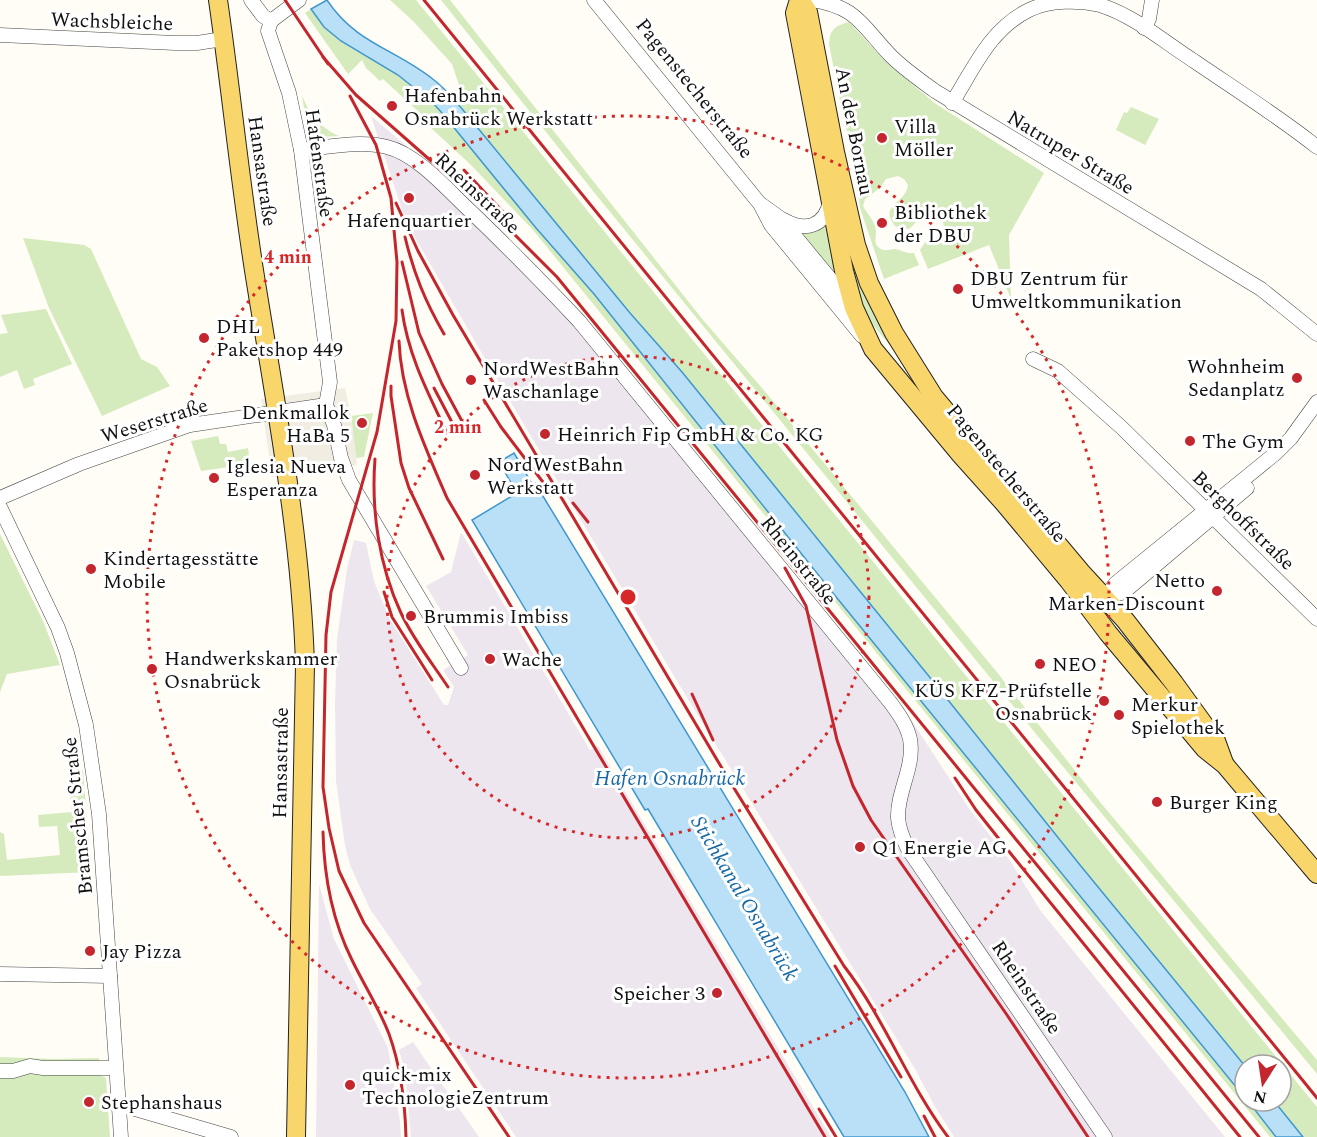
<svg xmlns="http://www.w3.org/2000/svg" width="1317" height="1137" viewBox="0 0 1317 1137" font-family="Spectral,serif">
	<style>
		.industrial { fill: #eee6ef }
		.green { fill: #d5ebbd; fill-rule: evenodd }
		.plaza { fill: #f1ede2 }
		.water { fill: #b9e0f7; stroke: #3f96cf; stroke-width: 1.5 }
		.lines { fill: none; stroke-linecap: round; stroke-linejoin: round }
		.minor-casing { stroke: #444; stroke-width: 15 }
		.major-casing { stroke: #222; stroke-width: 20 }
		.minor { stroke: #fff; stroke-width: 14 }
		.major { stroke: #f9d66b; stroke-width: 18 }
		.rail { stroke: #c4262e; stroke-width: 3 }
		.ring { fill: none; stroke: #d62828; stroke-width: 3; stroke-dasharray: 3 6 }
		.poi-dot { fill: #c4262e; stroke: #fff; stroke-width: 2 }
		.labels { text-anchor: middle; stroke-width: 6; stroke-linejoin: round; paint-order: stroke }
		.street-label { font-size: 20px; fill: #111; stroke: #fff }
		.poi-label { font-size: 20px; fill: #111; stroke: #fff; text-anchor: start }
		.water-label { font-size: 21px; font-style: italic; fill: #1768a6; stroke: #fff }
		.centre { fill: #d62828; stroke: #fff; stroke-width: 3 }
		.ring-label { font-size: 18px; text-anchor: middle; font-weight: bold; fill: #d62828; stroke: #fff; stroke-width: 6; stroke-linejoin: round; paint-order: stroke }
	</style>
	<rect width="100%" height="100%" fill="#fffdf5"/>
	<g class="industrial">
		<polygon points="371,116 442,176 549,280 575,307 910,718 970,810 1011,862 1040,910 1225,1137 954,1137 934,1105 915,1069 680,686 495,376 406,222"/>
		<polygon points="461,532 590,750 598,746 831,1137 516,1137 416,988 422,984 370,909 350,865 345,846 336,781 335,703 337,639 347,569 354,540 359,541 366,543 374,581 389,618 444,705 448,705 454,687 443,670 468,655 426,586 451,572"/>
		<polygon points="319,884 334,939 388,1048 400,1122 401,1137 316,1137"/>
		<polygon points="413,1042 444,1087 479,1137 411,1137 405,1071 399,1050"/>
	</g>
	<g class="green">
		<path d="M 390,0 L 416,0 L 1317,1107 L 1317,1137 L 1270,1137 L 533,230 L 470,164 L 431,128 L 433,125 L 383,79 L 380,81 L 366,68 L 362,60 L 348,74 L 305,13 L 311,9 L 324,27 L 341,41 L 398,75 L 433,103 L 442,112 L 450,96 L 461,91 L 452,64 L 413,21 ZM 1245,1065 L 1281,1065 L 1281,1101 L 1245,1101 Z"/>
		<polygon points="441,0 450,0 703,320 762,388 996,671 1100,802 1317,1060 1317,1074 1041,740 593,191"/>
		<path d="M 849,22 L 888,64 L 936,104 L 1044,173 L 1009,235 L 1011,299 L 989,245 L 928,269 L 920,250 L 926,241 C 930,239 936,238 939,235 C 952,225 936,209 923,216 C 918,219 914,225 909,229 L 896,227 C 877,205 906,204 908,185 L 904,179 L 898,176 L 886,179 L 880,188 L 865,199 L 863,206 C 867,214 876,222 876,232 C 876,239 873,245 881,249 C 886,252 890,249 895,249 C 902,250 906,254 914,253 L 919,265 L 884,279 L 860,208 L 854,156 L 844,121 L 829,44 C 830,29 835,26 849,22 Z"/>
		<path d="M 302,95 C 310,115 319,127 339,136 L 321,137 L 310,134 L 307,129 Z"/>
		<polygon points="1131,107 1159,119 1145,145 1116,130 1124,112 1127,113"/>
		<polygon points="828,220 837,268 831,272 797,232 817,231"/>
		<polygon points="23,238 84,245 91,249 141,359 157,367 170,386 102,416 49,308"/>
		<polygon points="859,270 898,355 863,313 850,273"/>
		<polygon points="46,309 72,364 33,379 35,385 24,389 17,370 0,377 0,334 8,333 1,315"/>
		<polygon points="373,413 364,457 356,458 351,416"/>
		<polygon points="218,436 220,444 226,444 228,452 248,448 250,464 201,471 191,441"/>
		<polygon points="0,534 43,621 60,665 7,674 0,692"/>
		<polygon points="83,770 91,872 0,876 0,832 4,834 7,860 60,855 57,826 39,827 38,815 72,812 68,771"/>
		<polygon points="0,1057 53,1059 99,1058 100,1075 106,1078 110,1137 0,1137"/>
	</g>
	<polygon class="plaza" points="345,388 351,416 357,465 272,477 261,399"/>
	<g class="water">
		<path d="M 327,0 C 356,44 396,49 434,80 C 445,88 454,100 463,110 L 630,313 L 682,372 L 932,680 L 1080,865 L 1245,1066 L 1245,1098 L 828,587 L 594,294 L 536,228 L 442,113 L 433,103 L 398,75 L 341,41 L 324,27 L 311,9 Z"/>
		<polygon points="514,453 532,484 535,483 905,1092 929,1137 844,1137 648,809 645,810 472,520 517,493 499,462"/>
		<polygon points="1248,1101 1274,1101 1303,1137 1276,1137"/>
	</g>
	<g class="lines">
		<defs>
			<g id="minor">
				<polyline points="251,0 263,16 271,21"/>
				<polyline points="299,0 271,21 268,31 289,93 301,150 330,382 326,405 334,425 341,458 349,480 461,668"/>
				<polyline points="594,0 760,204 771,225 862,336"/>
				<path d="M 811,0 C 857,6 862,26 891,56 C 904,69 920,80 935,91 L 1261,289 L 1317,334"/>
				<polyline points="1144,28 1149,19 1152,0"/>
				<polyline points="0,35 175,43 197,43 223,39"/>
				<path d="M 952,103 C 974,68 990,29 1029,10 C 1050,0 1079,0 1100,5 C 1135,16 1164,42 1194,61 C 1235,89 1278,116 1317,147"/>
				<path d="M 301,150 C 328,147 360,140 387,147 C 416,154 445,187 466,207 C 505,244 542,282 579,321 L 890,702 C 898,713 907,725 910,739 C 915,767 897,791 898,818 C 899,829 903,839 908,849 L 1105,1137"/>
				<polyline points="762,205 780,218 851,304"/>
				<path d="M 784,220 C 805,232 825,227 830,201"/>
				<polyline points="1033,359 1058,371 1121,427 1317,619"/>
				<polyline points="0,498 79,464 190,425 326,405"/>
				<polyline points="0,507 58,628 67,653 86,725 99,814 121,1137"/>
				<polyline points="1105,598 1124,592 1247,488"/>
				<polyline points="1091,610 1105,598 1116,583 1276,453 1291,438 1317,402"/>
				<polyline points="0,974 110,976"/>
				<polyline points="0,1071 13,1071 30,1066 43,1068 115,1068"/>
				<polyline points="118,1104 231,1137"/>
			</g>
			<g id="major">
				<path d="M 218,0 C 232,96 241,193 257,289 C 277,413 301,538 305,664 L 296,1137"/>
				<polyline points="799,0 795,13 844,271 854,308 873,349 961,455 1004,503 1069,581 1108,633 1205,749 1225,765 1317,874"/>
				<polyline points="800,0 808,12 835,152 856,245 869,283 894,333 934,397 1081,572 1125,620 1174,683 1216,741 1224,763"/>
			</g>
		</defs>
		<use href="#minor" class="minor-casing"/>
		<use href="#major" class="major-casing"/>
		<use href="#minor" class="minor"/>
		<use href="#major" class="major"/>
		<g class="rail">
			<polyline points="285,0 328,64"/>
			<polyline points="424,0 1317,1098"/>
			<polyline points="323,57 356,95 512,232 557,277 1259,1137"/>
			<polyline points="350,96 376,145 391,198 397,262 396,321 377,432 331,592 326,635 323,787 329,828 339,871 364,923 509,1137"/>
			<polyline points="464,170 517,227"/>
			<path d="M 396,203 L 418,251 L 453,315 L 729,780 L 844,966 C 885,1019 908,1084 948,1137"/>
			<path d="M 405,237 C 414,274 425,301 444,334"/>
			<polyline points="402,262 419,333 442,384 463,423"/>
			<path d="M 402,310 C 408,355 428,393 447,433"/>
			<path d="M 399,341 C 401,396 425,447 447,498 L 825,1137"/>
			<polyline points="391,386 391,396 401,463 409,488 443,559"/>
			<polyline points="434,388 455,428"/>
			<polyline points="484,400 501,427 549,490"/>
			<path d="M 375,459 C 371,510 379,566 401,613 C 413,639 432,663 448,687"/>
			<polyline points="573,503 588,522"/>
			<polyline points="785,568 806,606 837,740 853,786 871,820 1007,1015 1088,1137"/>
			<polyline points="384,592 392,617 432,680"/>
			<polyline points="692,694 713,740"/>
			<polyline points="955,778 976,810 1007,849 1240,1137"/>
			<path d="M 323,832 C 324,877 332,920 352,960 C 364,985 379,1008 389,1034 C 401,1067 405,1102 406,1137"/>
			<polyline points="835,966 901,1077"/>
			<polyline points="819,1109 836,1137"/>
			<polyline points="924,1116 935,1137"/>
		</g>
	</g>
	<g class="ring">
		<circle cx="628" cy="597" r="241"/>
		<circle cx="628" cy="597" r="481"/>
	</g>
	<g class="poi-dot">
		<circle cx="392" cy="106" r="6"/>
		<circle cx="882" cy="138" r="6"/>
		<circle cx="409" cy="198" r="6"/>
		<circle cx="882" cy="223" r="6"/>
		<circle cx="958" cy="289" r="6"/>
		<circle cx="204" cy="338" r="6"/>
		<circle cx="1297" cy="378" r="6"/>
		<circle cx="471" cy="380" r="6"/>
		<circle cx="362" cy="423" r="6"/>
		<circle cx="545" cy="434" r="6"/>
		<circle cx="1190" cy="441" r="6"/>
		<circle cx="475" cy="475" r="6"/>
		<circle cx="214" cy="478" r="6"/>
		<circle cx="91" cy="569" r="6"/>
		<circle cx="1217" cy="591" r="6"/>
		<circle cx="411" cy="616" r="6"/>
		<circle cx="490" cy="659" r="6"/>
		<circle cx="1040" cy="664" r="6"/>
		<circle cx="152" cy="669" r="6"/>
		<circle cx="1104" cy="701" r="6"/>
		<circle cx="1119" cy="715" r="6"/>
		<circle cx="1157" cy="802" r="6"/>
		<circle cx="860" cy="847" r="6"/>
		<circle cx="90" cy="951" r="6"/>
		<circle cx="717" cy="993" r="6"/>
		<circle cx="350" cy="1085" r="6"/>
		<circle cx="89" cy="1102" r="6"/>
	</g>
	<g class="labels">
		<g class="street-label">
			<text transform="translate(112 21) rotate(2)" y="7">Wachsbleiche</text>
			<text transform="translate(695 88) rotate(51)" y="7">Pagenstecherstraße</text>
			<text transform="translate(855 131) rotate(79)" y="7">An der Bornau</text>
			<text transform="translate(1071 152) rotate(31)" y="7">Natruper Straße</text>
			<text transform="translate(320 163) rotate(82)" y="7">Hafenstraße</text>
			<text transform="translate(263 171) rotate(82)" y="7">Hansastraße</text>
			<text transform="translate(478 193) rotate(43)" y="7">Rheinstraße</text>
			<text transform="translate(154 420) rotate(-17)" y="7">Weserstraße</text>
			<text transform="translate(1007 473) rotate(50)" y="7">Pagenstecherstraße</text>
			<text transform="translate(1244 520) rotate(44)" y="7">Berghoffstraße</text>
			<text transform="translate(799 560) rotate(51)" y="7">Rheinstraße</text>
			<text transform="translate(280 763) rotate(-89)" y="7">Hansastraße</text>
			<text transform="translate(77 816) rotate(-96)" y="7">Bramscher Straße</text>
			<text transform="translate(1027 987) rotate(56)" y="7">Rheinstraße</text>
		</g>
		<g class="poi-label">
			<text x="404" y="102">Hafenbahn<tspan x="404" dy="23">Osnabrück Werkstatt</tspan></text>
			<text x="894" y="133">Villa<tspan x="894" dy="23">Möller</tspan></text>
			<text x="894" y="219">Bibliothek<tspan x="894" dy="23">der DBU</tspan></text>
			<text x="409" y="227" text-anchor="middle">Hafenquartier</text>
			<text x="970" y="285">DBU Zentrum für<tspan x="970" dy="23">Umweltkommunikation</tspan></text>
			<text x="216" y="333">DHL<tspan x="216" dy="23">Paketshop 449</tspan></text>
			<text x="1285" y="373" text-anchor="end">Wohnheim<tspan x="1285" dy="23">Sedanplatz</tspan></text>
			<text x="483" y="375">NordWestBahn<tspan x="483" dy="23">Waschanlage</tspan></text>
			<text x="350" y="419" text-anchor="end">Denkmallok<tspan x="350" dy="23">HaBa 5</tspan></text>
			<text x="557" y="441">Heinrich Fip GmbH &amp; Co. KG</text>
			<text x="1202" y="448">The Gym</text>
			<text x="487" y="471">NordWestBahn<tspan x="487" dy="23">Werkstatt</tspan></text>
			<text x="226" y="473">Iglesia Nueva<tspan x="226" dy="23">Esperanza</tspan></text>
			<text x="103" y="565">Kindertagesstätte<tspan x="103" dy="23">Mobile</tspan></text>
			<text x="1205" y="587" text-anchor="end">Netto<tspan x="1205" dy="23">Marken-Discount</tspan></text>
			<text x="423" y="623">Brummis Imbiss</text>
			<text x="164" y="665">Handwerkskammer<tspan x="164" dy="23">Osnabrück</tspan></text>
			<text x="502" y="666">Wache</text>
			<text x="1052" y="671">NEO</text>
			<text x="1092" y="697" text-anchor="end">KÜS KFZ-Prüfstelle<tspan x="1092" dy="23">Osnabrück</tspan></text>
			<text x="1131" y="711">Merkur<tspan x="1131" dy="23">Spielothek</tspan></text>
			<text x="1169" y="809">Burger King</text>
			<text x="872" y="854">Q1 Energie AG</text>
			<text x="102" y="958">Jay Pizza</text>
			<text x="705" y="1000" text-anchor="end">Speicher 3</text>
			<text x="362" y="1081">quick-mix<tspan x="362" dy="23">TechnologieZentrum</tspan></text>
			<text x="101" y="1109">Stephanshaus</text>
		</g>
		<g class="water-label">
			<text x="670" y="785">Hafen Osnabrück</text>
			<text transform="translate(745 898) rotate(59)" y="7">Stichkanal Osnabrück</text>
		</g>
	</g>
	<circle cx="628" cy="597" r="9" class="centre"/>
	<g class="ring-label">
		<text x="288" y="263">4 min</text>
		<text x="458" y="433">2 min</text>
	</g>
	<g transform="translate(1263 1083) rotate(192)"><circle r="28" fill="#ffffff" stroke="#a0a0a0" stroke-width="1.5"/>
	<path d="M0-4.5L10 22L0 15L-10 22Z" fill="#c4262e"/>
	<text y="-9" font-size="16" font-weight="bold" text-anchor="middle" fill="#111111">N</text>
	</g>
</svg>
